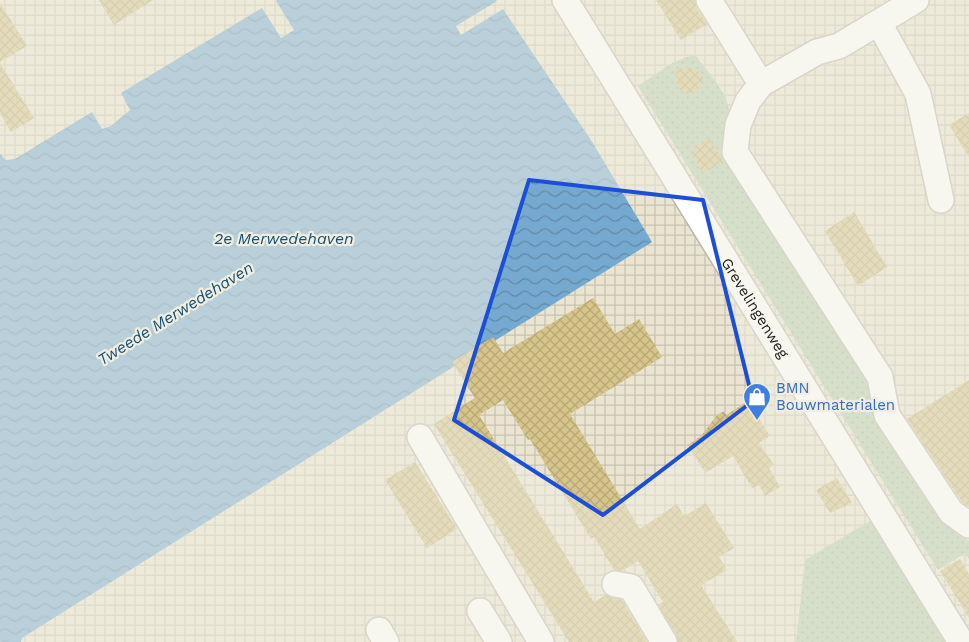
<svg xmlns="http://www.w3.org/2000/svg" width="969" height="642" viewBox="0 0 969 642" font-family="'Work Sans',sans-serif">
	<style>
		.industrial { fill: url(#industrial-grid) }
		.grass { fill: url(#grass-dots) }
		.water { fill: url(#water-waves) }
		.building { fill: url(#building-cross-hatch) }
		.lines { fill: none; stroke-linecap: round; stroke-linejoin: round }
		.minor-casing { stroke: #bcb9ac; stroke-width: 28 }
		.minor { stroke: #fff; stroke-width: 25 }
		.marked { fill: none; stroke: #1d4ed8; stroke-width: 4; stroke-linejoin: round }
		.labels { text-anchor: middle; stroke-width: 4.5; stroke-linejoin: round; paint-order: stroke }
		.street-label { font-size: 15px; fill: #1c1b16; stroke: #f1eee1 }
		.shop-label { font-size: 15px; fill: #366cbe; stroke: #f1eee1; text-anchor: start }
		.water-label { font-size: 16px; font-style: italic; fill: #124e74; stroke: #f1eee1 }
	</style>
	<defs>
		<pattern id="industrial-grid" width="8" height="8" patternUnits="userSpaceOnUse" patternTransform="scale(1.25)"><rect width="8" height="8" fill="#eae4d0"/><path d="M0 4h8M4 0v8" fill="none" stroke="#c8c3b2"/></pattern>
		<pattern id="grass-dots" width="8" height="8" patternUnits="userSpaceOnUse" patternTransform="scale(1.25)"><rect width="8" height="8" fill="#b7ccac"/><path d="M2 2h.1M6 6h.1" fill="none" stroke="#9daf93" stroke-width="1.8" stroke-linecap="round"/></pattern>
		<pattern id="water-waves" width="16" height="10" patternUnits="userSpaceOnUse" patternTransform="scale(1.25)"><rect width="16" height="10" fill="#76a9d0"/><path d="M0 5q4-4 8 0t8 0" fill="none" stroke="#6089a8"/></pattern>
		<pattern id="building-cross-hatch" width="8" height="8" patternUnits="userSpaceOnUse" patternTransform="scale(1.25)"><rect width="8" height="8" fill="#d6c48a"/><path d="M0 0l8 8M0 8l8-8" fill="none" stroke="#b7a876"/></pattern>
	</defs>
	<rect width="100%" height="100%" fill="#f1eee1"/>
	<rect class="industrial" x="0" y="0" width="969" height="642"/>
	<g class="grass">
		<path d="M 693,55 L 696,56 C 710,75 730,94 730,118 L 848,347 L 868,382 L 877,403 L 944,519 L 957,534 L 969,541 L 969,559 L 965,553 L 938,570 L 638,86 L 674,62 Z"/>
		<polygon points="875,518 952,642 796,642 805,560"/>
	</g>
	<polygon class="water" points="277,0 496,0 497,1 456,26 461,35 503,9 591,140 652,242 22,638 21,642 0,642 0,154 6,160 15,159 92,112 102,129 111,126 130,110 121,93 262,8 281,38 294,30 276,1"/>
	<g class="building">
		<polygon points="99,0 153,0 114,25"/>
		<polygon points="656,0 695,0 697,8 707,24 681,40"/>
		<polygon points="0,3 27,46 0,62"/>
		<polygon points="0,63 34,118 11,132 0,113"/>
		<polygon points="687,67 697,70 703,78 701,87 693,94 686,94 682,92 676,83 676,70"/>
		<polygon points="969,113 969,157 949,125"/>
		<polygon points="709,138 723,161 703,174 691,154 696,151 693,147"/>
		<polygon points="854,212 887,267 858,286 825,231"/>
		<polygon points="593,298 615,334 639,319 662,357 570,414 640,529 677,504 684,516 706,503 734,548 719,557 727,570 701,585 737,642 678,642 676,635 658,605 663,602 638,561 622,571 614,570 594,537 591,539 530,439 528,440 503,400 479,415 594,602 606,595 622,600 647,642 569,642 434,424 475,398 452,362 493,337 503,353"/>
		<polygon points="969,380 969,507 962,502 907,419"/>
		<polygon points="748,401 770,436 759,443 774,465 769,468 780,487 765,496 759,485 752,488 733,456 705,473 688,445 701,436 717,415 724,411 726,415"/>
		<polygon points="415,462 457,529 427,548 385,480"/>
		<polygon points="837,478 852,503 830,513 816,490"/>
		<polygon points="960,559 969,574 969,618 940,571"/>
	</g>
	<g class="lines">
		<defs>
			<g id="minor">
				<path id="s1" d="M 565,0 L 961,642"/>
				<polyline points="709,0 761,84"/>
				<polyline points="916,0 839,46 817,52 761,84 748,101 738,125 735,152 880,377 887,415 951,512 969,525"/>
				<polyline points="879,23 918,94 941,200"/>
				<polyline points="420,437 541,642"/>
				<polyline points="615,584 631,587 664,642"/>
				<polyline points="480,611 499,642"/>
				<polyline points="379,630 386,642"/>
			</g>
		</defs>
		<use href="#minor" class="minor-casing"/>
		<use href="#minor" class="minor"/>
	</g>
	<path d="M0 0H969V642H0ZM 529,180 L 703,200 L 753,401 L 603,515 L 454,420 Z" fill="#f1eee1" fill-opacity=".55" fill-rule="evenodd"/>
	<path class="marked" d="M 529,180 L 703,200 L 753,401 L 603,515 L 454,420 Z"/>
	<defs>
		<symbol id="shop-pin" viewBox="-11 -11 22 30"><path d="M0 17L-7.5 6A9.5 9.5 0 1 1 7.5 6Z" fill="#3f7fe0" stroke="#f1eee1"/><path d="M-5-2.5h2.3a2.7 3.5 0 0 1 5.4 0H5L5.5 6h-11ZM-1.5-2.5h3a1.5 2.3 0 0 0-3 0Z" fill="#fff"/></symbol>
	</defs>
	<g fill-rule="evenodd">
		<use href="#shop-pin" x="741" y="381" width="32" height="43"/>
	</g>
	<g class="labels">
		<g class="street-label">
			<text dy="5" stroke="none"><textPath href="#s1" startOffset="362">Grevelingenweg</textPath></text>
		</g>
		<g class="shop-label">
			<text x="776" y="393">BMN<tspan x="776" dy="17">Bouwmaterialen</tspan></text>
		</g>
		<g class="water-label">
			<text x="284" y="244">2e Merwedehaven</text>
			<text transform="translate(175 313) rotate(-32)" y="6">Tweede Merwedehaven</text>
		</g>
	</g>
</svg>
